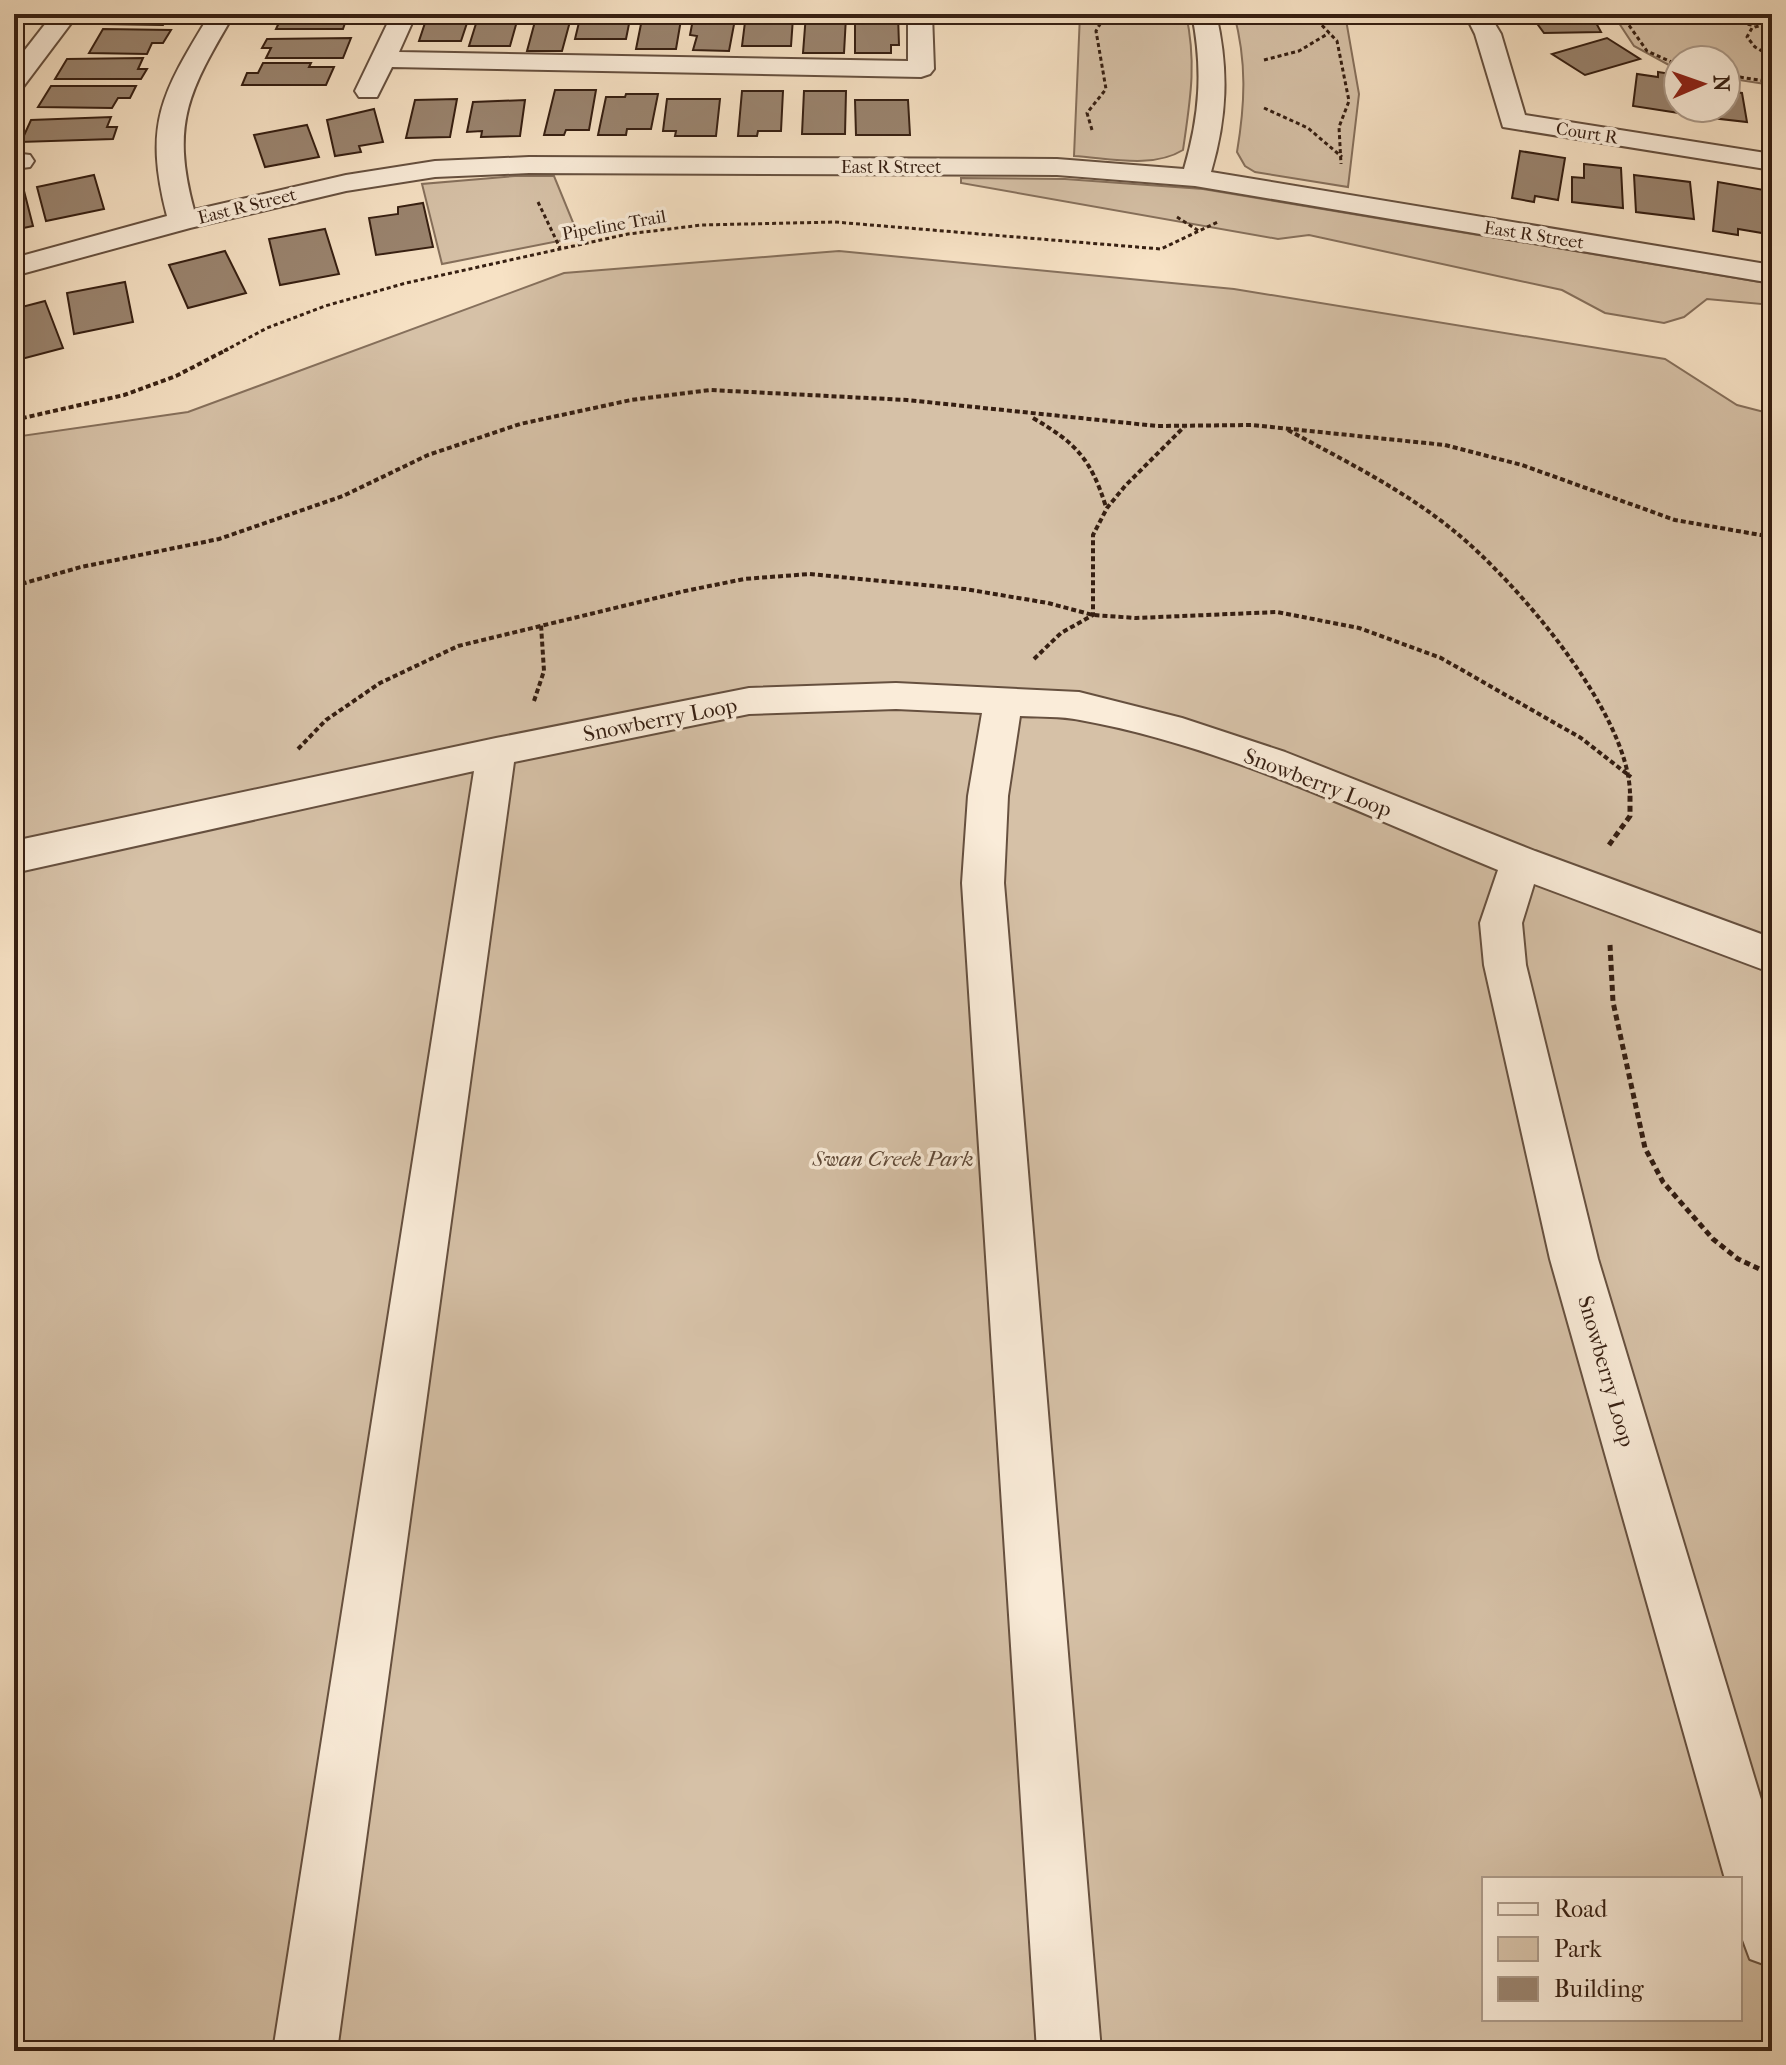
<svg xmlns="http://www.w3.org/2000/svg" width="1786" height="2065" viewBox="0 0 1786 2065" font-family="'IM FELL French Canon',serif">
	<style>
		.green { fill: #d6c1a7; stroke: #86705c; stroke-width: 2; fill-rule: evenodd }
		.building { fill: #9a846f; stroke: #361f12; stroke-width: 2 }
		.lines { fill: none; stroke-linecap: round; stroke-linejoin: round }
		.minor-casing { stroke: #66503f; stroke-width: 4 }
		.path-far2 { stroke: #361f12; stroke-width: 3; stroke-dasharray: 4 3; stroke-linecap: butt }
		.path-far1 { stroke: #361f12; stroke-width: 4; stroke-dasharray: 5 3; stroke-linecap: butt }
		.path { stroke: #361f12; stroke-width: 5; stroke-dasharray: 6 4; stroke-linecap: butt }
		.minor { fill: #faecd9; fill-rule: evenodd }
		.labels { text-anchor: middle; stroke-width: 7; stroke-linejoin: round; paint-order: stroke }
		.far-street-label { font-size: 18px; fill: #361f12; stroke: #faecd9 }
		.street-label { font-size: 22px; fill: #361f12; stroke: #faecd9 }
		.park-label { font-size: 22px; font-style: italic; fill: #5e4837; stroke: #faecd9 }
	</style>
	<rect width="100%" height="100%" fill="#f7e2c5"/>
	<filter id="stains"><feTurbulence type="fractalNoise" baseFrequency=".0025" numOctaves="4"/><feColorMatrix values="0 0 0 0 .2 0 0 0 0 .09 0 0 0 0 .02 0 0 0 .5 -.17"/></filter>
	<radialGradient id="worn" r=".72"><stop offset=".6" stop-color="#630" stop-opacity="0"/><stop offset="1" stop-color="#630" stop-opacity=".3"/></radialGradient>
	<g class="green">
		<path d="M 1080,14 L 1186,14 C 1197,64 1190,101 1183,150 C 1152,169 1109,158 1074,156 Z"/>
		<path d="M 1234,14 L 1345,14 L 1359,94 L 1348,187 L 1255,172 L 1245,166 L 1237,152 C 1245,104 1247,62 1234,14 Z"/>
		<polygon points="1613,14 1772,14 1772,85 1726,78 1726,60 1678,60 1678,70 1634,46"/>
		<polygon points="515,176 554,176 579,237 442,264 422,184"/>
		<polygon points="961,178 1065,179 1203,189 1772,284 1772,305 1707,299 1684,317 1664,323 1605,313 1562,290 1309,235 1278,239 961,183"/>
		<path d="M 839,251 L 1234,289 L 1665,359 L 1737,405 L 1772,414 L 1772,2051 L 14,2051 L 14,437 L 188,412 L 564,273 ZM 1484,1879 L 1740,1879 L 1740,2019 L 1484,2019 Z"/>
	</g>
	<g class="building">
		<polygon points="111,14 182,14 168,15 163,25 105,24"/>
		<polygon points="283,14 348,14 343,29 276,29"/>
		<polygon points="428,14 470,14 461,41 419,41"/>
		<polygon points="479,14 519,14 510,46 469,46"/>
		<polygon points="537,14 572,14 562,51 527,51"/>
		<polygon points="581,14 631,14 626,39 575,39"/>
		<polygon points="643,14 682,14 676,49 636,49"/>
		<polygon points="694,14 736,14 729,51 693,50 697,36 690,35"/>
		<polygon points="746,14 793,18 791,46 742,46"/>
		<polygon points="806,14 846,17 844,53 803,53"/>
		<polygon points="1530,14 1601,14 1605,21 1595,21 1601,32 1544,33"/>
		<polygon points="855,15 898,15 899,45 891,45 891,53 855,53"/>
		<polygon points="103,29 171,30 163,43 152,43 147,54 89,53"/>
		<polygon points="351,38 343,58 266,58 271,48 262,48 267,39"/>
		<polygon points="1607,38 1640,59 1585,75 1552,54"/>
		<polygon points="143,58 138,69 147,69 141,79 55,79 67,59"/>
		<polygon points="263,63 311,63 309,67 334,67 326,85 242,85 247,73 258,73"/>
		<polygon points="1658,72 1678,75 1679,113 1633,106 1637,74 1658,77"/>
		<polygon points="51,86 136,86 130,98 118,98 112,108 38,107"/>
		<polygon points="555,90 596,90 589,130 566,130 564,135 544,135"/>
		<polygon points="1768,90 1772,91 1772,134 1767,134"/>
		<polygon points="742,91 783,91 781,131 758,131 757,136 738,136"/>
		<polygon points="804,91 846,91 845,134 802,134"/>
		<polygon points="1726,91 1742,93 1747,122 1694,116 1693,108 1726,108"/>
		<polygon points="626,94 658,94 651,129 627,129 626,135 598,135 606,97 625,97"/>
		<polygon points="457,99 450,137 406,138 415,100"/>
		<polygon points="667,99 720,99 716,136 675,136 676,131 663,131"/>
		<polygon points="525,100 520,136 481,137 482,131 467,132 473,102"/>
		<polygon points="855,100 908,100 910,135 856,135"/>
		<polygon points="374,109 383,142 359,146 361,152 335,156 327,120"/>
		<polygon points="111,117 107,127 117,127 113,139 21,142 31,120"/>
		<polygon points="307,125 319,157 265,167 254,135"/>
		<polygon points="1520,151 1565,158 1558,200 1535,196 1534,202 1512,198"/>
		<polygon points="1584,164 1621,168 1623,208 1572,202 1572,177 1584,178"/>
		<polygon points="94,175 104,209 46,221 37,187"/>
		<polygon points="1634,175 1690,182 1694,219 1636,212"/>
		<polygon points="1718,182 1764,190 1762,233 1738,229 1738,235 1713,231"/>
		<polygon points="23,187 33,226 14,230 14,189"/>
		<polygon points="423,203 433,247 376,255 369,218 398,214 398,207"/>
		<polygon points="325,229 339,274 280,285 269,239"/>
		<polygon points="225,251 246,293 188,308 169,265"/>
		<polygon points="125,282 133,322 74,334 67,293"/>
		<polygon points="45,301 63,348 14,361 14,309"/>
	</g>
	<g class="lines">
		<defs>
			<g id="minor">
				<polygon points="53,14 78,14 23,87 14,89 14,64"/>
				<path d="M 210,14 L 234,14 C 190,89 170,122 194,210 L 346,175 L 435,161 L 529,157 L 1057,159 L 1184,169 C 1200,115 1203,69 1192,14 L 1216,14 C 1229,70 1227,117 1211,172 L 1772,265 L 1772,283 L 1195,186 L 1057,175 L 529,173 L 435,177 L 346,191 L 190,228 L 14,276 L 14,258 L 167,216 C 143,123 162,93 210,14 Z"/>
				<polygon points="392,14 416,14 399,52 908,61 908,14 932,14 934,69 930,74 921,77 392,67 377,97 359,97 355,91"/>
				<polygon points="1465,14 1489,14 1501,34 1525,115 1772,154 1772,170 1503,127 1475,34"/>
				<polygon points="14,153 30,155 34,161 30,167 14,169"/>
				<path d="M 896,683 L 1079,692 L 1182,718 L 1285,752 L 1535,851 L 1772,938 L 1772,973 L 1534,884 L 1522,923 L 1526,965 L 1598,1259 L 1772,1836 L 1772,1967 L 1750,1959 L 1740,1932 L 1740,1879 L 1725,1879 L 1550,1259 L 1484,965 L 1480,923 L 1498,870 C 1363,815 1225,746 1080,720 C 1061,716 1040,717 1020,716 L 1008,796 L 1004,883 L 1101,2051 L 1037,2051 L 962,883 L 968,796 L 982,713 L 896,709 L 749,714 L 514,762 L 337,2051 L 273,2051 L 474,771 L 14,873 L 14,841 L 496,738 L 749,688 Z"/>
			</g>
		</defs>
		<use href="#minor" class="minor-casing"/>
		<g class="path-far2">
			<polyline points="1315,14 1315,18 1337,41 1349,101 1339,127 1341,164"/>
			<polyline points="1621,14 1647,51 1678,65"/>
			<polyline points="1707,14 1755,26"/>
			<polyline points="1772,22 1752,28 1747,37 1755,47 1772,57"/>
			<polyline points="1264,60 1299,51 1329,33"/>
			<polyline points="1726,75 1772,82"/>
			<polyline points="1264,108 1308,128 1342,157"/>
			<polyline points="1092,130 1087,113 1106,89 1096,31 1106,14"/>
			<polyline points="538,202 560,248"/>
			<polyline points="1177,217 1199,231"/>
			<polyline points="224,351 267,328 325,306 406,283 628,234 702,225 835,222 1161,249 1218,222"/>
		</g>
		<g class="path-far1">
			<path d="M 1033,418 C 1076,443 1091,459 1106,507"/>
			<polyline points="14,420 124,395 176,376 228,349"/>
			<path d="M 1288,430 C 1345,461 1404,490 1454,531 C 1516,581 1629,713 1630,794"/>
			<polyline points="14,586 81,567 219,539 343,496 428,455 520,424 631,400 710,390 907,400 1157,426 1252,425 1445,445 1522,465 1675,520 1772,537"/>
			<polyline points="1034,659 1061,633 1093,615 1093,535 1107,508 1125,486 1184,427"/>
			<polyline points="534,701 544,671 541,625"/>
			<polyline points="298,749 326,720 380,683 458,646 685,591 744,579 809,574 965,589 1048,603 1093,615 1136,618 1277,612 1359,628 1441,658 1581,738 1631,777"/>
		</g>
		<g class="path">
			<polyline points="1609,845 1630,816 1630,792"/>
			<polyline points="1610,945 1613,1002 1645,1148 1663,1182 1713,1239 1738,1259 1772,1275"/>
		</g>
		<use href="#minor" class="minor"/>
	</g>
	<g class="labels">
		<g class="far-street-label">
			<text transform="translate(1587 133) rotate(9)" y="6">Court R</text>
			<text x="891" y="173">East R Street</text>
			<text transform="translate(247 206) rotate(-14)" y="6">East R Street</text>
			<text transform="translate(614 225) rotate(-10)" y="6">Pipeline Trail</text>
			<text transform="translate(1534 235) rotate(9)" y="6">East R Street</text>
		</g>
		<g class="street-label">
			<text transform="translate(660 719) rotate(-11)" y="8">Snowberry Loop</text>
			<text transform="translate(1318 782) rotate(21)" y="8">Snowberry Loop</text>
			<text transform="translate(1607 1371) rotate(74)" y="8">Snowberry Loop</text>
		</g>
		<g class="park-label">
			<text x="893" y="1166">Swan Creek Park</text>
		</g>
	</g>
	<rect width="1786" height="2065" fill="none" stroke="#f7e2c5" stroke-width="48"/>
	<rect x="16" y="16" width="1754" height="2033" fill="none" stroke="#361f12" stroke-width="4"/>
	<rect x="24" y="24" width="1738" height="2017" fill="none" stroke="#361f12" stroke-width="2"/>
	<rect x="1482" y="1877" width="260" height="144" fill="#faecd9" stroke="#ac9a89" stroke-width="2"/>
	<rect x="1498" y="1903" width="40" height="12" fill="#faecd9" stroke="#ac9a89" stroke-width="2"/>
	<text x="1554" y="1917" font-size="24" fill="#361f12">Road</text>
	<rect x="1498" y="1937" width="40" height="24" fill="#d6c1a7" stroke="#ac9a89" stroke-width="2"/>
	<text x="1554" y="1957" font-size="24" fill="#361f12">Park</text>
	<rect x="1498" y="1977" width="40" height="24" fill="#9a846f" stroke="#ac9a89" stroke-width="2"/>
	<text x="1554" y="1997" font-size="24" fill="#361f12">Building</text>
	<g transform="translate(1702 84) rotate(88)"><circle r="38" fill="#faecd9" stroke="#ac9a89" stroke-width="2"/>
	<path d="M0-6L14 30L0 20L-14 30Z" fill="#8f2418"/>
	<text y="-12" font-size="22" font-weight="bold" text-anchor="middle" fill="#361f12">N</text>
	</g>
	<rect width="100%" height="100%" filter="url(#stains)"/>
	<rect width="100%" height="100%" fill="url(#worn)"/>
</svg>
